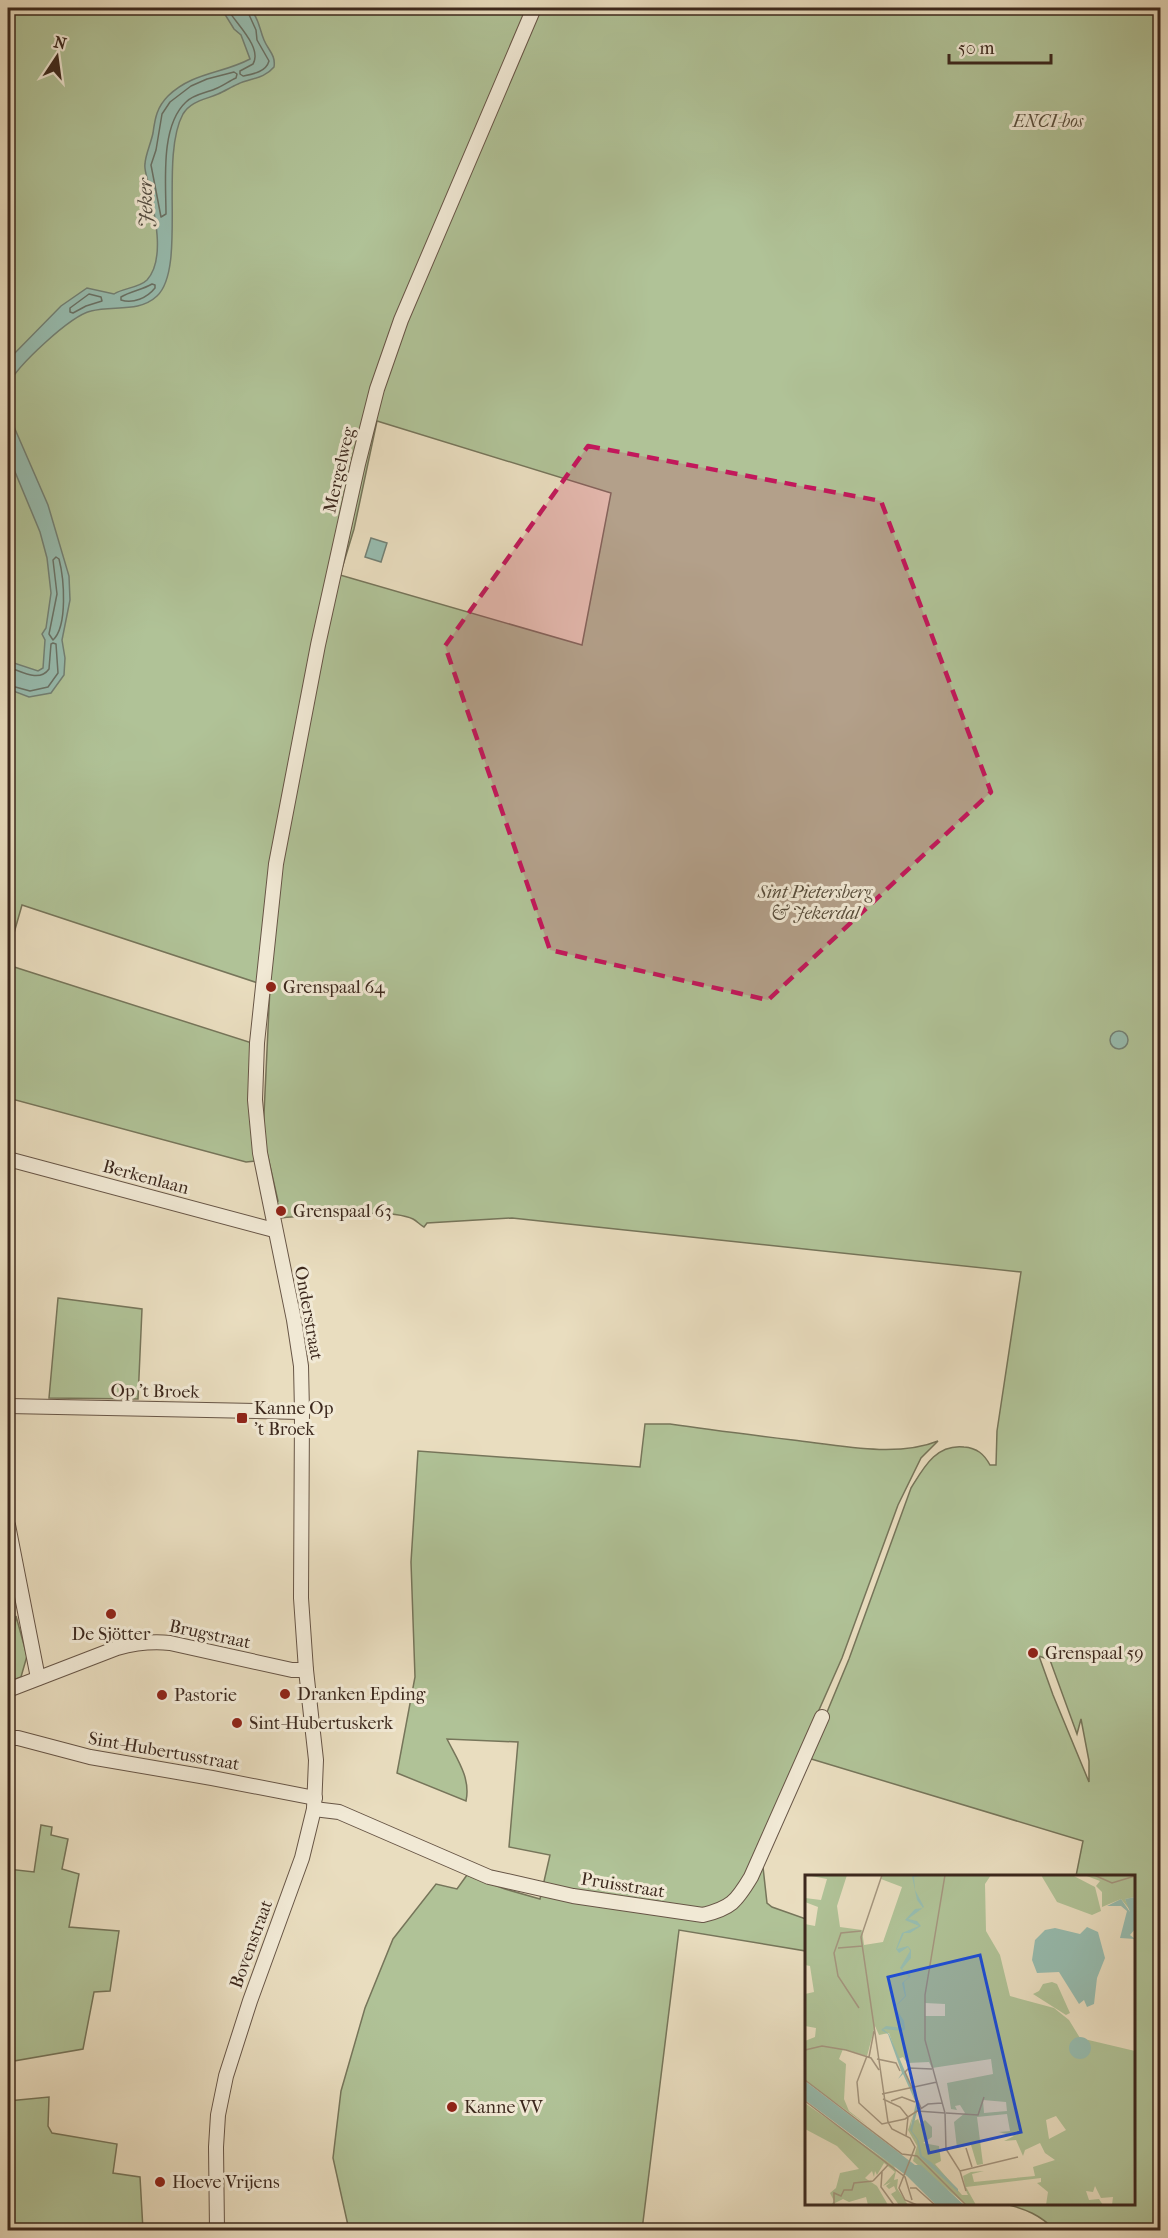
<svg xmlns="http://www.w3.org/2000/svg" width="1168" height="2238" viewBox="0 0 1168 2238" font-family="'IM FELL French Canon',serif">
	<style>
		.green { fill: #b0c297; stroke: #76755a; stroke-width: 1.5; fill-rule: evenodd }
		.water { fill: #97bcaf; stroke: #738175; stroke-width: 1.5 }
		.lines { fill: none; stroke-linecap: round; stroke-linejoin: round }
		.shore { stroke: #6a7266; stroke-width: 1.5 }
		.street-casing { stroke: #675546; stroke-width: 16 }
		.street { stroke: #f1e9d5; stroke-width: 14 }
		.marked { fill: #c2185b; fill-opacity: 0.2; stroke: #c2185b; stroke-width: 4.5; stroke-dasharray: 12 8; stroke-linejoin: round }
		.poi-dot { fill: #8f2418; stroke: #f1e9d5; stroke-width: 2 }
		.labels { text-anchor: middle; stroke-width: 6; stroke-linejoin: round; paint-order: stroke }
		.park-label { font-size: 18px; font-style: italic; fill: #594e3c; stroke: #f1e9d5 }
		.street-label { font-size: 18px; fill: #3c281d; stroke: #f1e9d5 }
		.poi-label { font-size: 18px; fill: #3c281d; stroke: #f1e9d5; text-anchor: start }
		.water-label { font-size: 20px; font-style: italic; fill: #534d42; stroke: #f1e9d5 }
		.inset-road { fill: none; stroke: #a4957e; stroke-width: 1.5 }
		.view { fill: #1d4ed8; fill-opacity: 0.15; stroke: #1d4ed8; stroke-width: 3 }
		.inset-edge { fill: none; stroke: #3c281d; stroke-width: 3 }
	</style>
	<rect width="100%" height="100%" fill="#e9ddbf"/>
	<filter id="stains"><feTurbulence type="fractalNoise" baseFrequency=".00333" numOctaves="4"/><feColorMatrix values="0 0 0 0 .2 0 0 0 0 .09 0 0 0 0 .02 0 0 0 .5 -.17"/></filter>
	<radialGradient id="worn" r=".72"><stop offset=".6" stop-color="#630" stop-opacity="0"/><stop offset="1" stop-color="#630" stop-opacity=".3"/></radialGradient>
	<g class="green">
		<path d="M 8,8 L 1160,8 L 1160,2230 L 1055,2230 C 1040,2215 1026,2209 1005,2204 L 1134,2204 L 1134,1876 L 1076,1876 L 1083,1841 L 808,1758 L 849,1659 L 911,1488 C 924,1467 936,1444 964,1447 C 977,1448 984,1454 990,1465 L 996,1465 L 997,1431 L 1021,1272 L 512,1218 L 427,1223 L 424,1227 C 420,1225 417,1221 413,1219 C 390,1207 306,1216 278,1218 L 273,1201 L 278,1201 L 263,1135 L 270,987 L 22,905 L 8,954 ZM 377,421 L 611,493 L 582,645 L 340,575 L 354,529 ZM 1039,1656 L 1050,1660 L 1077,1734 L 1081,1719 L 1089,1761 L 1089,1782 L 1053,1695 Z"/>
		<polygon points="8,965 252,1043 256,1161 246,1162 8,1098"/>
		<polygon points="58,1298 142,1309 138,1399 49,1398"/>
		<path d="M 645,1424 L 670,1424 C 711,1430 752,1435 793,1440 C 836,1445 897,1458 938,1441 L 921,1458 L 898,1505 L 842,1658 L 815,1719 L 762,1858 L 767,1903 L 772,1907 L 806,1919 L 806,1951 L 679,1930 L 642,2230 L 349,2230 L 333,2158 L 341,2091 L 365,2008 L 393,1939 L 436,1884 L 457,1889 L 467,1875 L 505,1889 L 540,1899 L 550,1855 L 509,1847 L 518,1742 L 447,1739 C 457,1759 471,1778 466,1801 L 397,1773 L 415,1677 L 411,1562 L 418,1451 L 640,1467 Z"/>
		<polygon points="16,1616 27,1656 21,1677 8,1682 8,1644 14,1634"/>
		<polygon points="41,1825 52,1827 51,1835 68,1839 62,1869 79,1874 69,1927 119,1931 110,1991 94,1992 83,2049 8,2062 8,1869 34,1872"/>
		<polygon points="49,2097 48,2126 52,2133 117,2144 113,2173 140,2177 143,2230 8,2230 8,2101"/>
	</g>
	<g class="water">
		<path d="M 221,8 L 250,8 C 259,18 259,28 264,40 C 268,50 276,55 274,67 C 264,79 251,78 238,84 C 231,87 225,91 218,94 C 204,100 191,101 183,114 C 159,158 187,268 157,296 C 139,313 113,305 91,311 C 70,316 17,366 8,385 L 8,360 L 61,306 L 87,288 L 114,294 C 123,288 139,288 147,280 C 167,258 153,208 148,182 C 147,177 144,169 145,164 C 145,156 151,143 153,133 C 155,118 157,107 168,96 C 193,72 222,74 250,59 L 241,35 L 234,29 Z"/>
		<polygon points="8,413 48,505 69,576 70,600 62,640 65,658 64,675 51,693 29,697 8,689 8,661 38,671 43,668 45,640 42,634 46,628 51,593 47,558 40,532 8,455"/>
		<polygon points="371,538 387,543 381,562 365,557"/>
		<circle cx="1119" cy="1040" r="9"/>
		<path d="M 8,1573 C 12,1598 21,1621 8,1644 Z"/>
	</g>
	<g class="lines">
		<g class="shore">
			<path d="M 227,8 C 234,22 263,47 253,64 L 240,71 L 240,74 L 243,76 C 253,74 266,72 269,61 L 257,40 L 256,30 L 246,8"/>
			<path d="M 234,72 L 237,74 L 236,78 C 229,81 223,86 215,89 C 206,93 194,94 186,102 C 160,126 166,182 166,214 L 161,217 L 151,165 L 156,150 L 162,114 L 170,102 L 191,86 L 207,79 Z"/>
			<path d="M 152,284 L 155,285 L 155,288 C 147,298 133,304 121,300 L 121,297 C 131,291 142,290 152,284 Z"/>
			<polygon points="89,294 101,297 102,301 86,306 73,313 70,312 70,308"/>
			<path d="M 56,557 L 59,559 C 64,578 68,626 53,640 L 49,634 L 57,594 L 53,560 Z"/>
			<path d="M 8,667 C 21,671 39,683 49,669 L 51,644 L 53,643 L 56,644 L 58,673 L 48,687 L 30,691 L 8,685"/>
		</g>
		<defs>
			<g id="street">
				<polyline points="8,1159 274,1230"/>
				<polyline points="8,1406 302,1412"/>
				<polyline points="8,1525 38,1678"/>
				<path d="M 8,1690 L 117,1648 C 135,1643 151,1641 170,1643 L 292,1670 L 306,1670"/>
				<polyline points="8,1738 18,1738 90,1757 212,1778 315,1798"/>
				<path d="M 314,1809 L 339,1812 L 489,1877 L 573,1896 L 703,1915 C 731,1908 736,1902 751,1877 L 822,1717"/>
				<polyline points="217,2230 216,2147 218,2115 226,2076 250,2001 302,1858 314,1809 316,1760 306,1670 301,1598 302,1412 301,1366 294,1320 260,1153 255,1100 257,1043 276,864 318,645 358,464 377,389 401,320 534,8"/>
			</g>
		</defs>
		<use href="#street" class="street-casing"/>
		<use href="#street" class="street"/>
	</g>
	<path class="marked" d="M 588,446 L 881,501 L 991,792 L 768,1000 L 550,950 L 445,646 Z"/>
	<g class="poi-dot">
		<circle cx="271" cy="987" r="6"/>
		<circle cx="281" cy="1211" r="6"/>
		<rect x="236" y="1412" width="12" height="12" rx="3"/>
		<circle cx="111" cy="1614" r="6"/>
		<circle cx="1033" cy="1653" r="6"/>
		<circle cx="285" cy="1694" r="6"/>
		<circle cx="162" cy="1695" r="6"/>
		<circle cx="237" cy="1723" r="6"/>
		<circle cx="452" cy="2107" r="6"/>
		<circle cx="160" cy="2182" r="6"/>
	</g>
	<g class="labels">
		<g class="park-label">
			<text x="1048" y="127">ENCI-bos</text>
			<text x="815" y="898">Sint Pietersberg<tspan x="815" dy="21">&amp; Jekerdal</tspan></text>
		</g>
		<g class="street-label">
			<text transform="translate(339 470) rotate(-77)" y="6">Mergelweg</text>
			<text transform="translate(146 1177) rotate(15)" y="6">Berkenlaan</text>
			<text transform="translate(309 1313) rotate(80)" y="6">Onderstraat</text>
			<text transform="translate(155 1391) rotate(1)" y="6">Op 't Broek</text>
			<text transform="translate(210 1634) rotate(12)" y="6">Brugstraat</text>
			<text transform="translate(164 1751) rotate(10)" y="6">Sint-Hubertusstraat</text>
			<text transform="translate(623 1885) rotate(9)" y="6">Pruisstraat</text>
			<text transform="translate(251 1944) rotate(-70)" y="6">Bovenstraat</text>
		</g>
		<g class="poi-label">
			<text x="283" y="993">Grenspaal 64</text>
			<text x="293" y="1217">Grenspaal 63</text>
			<text x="254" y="1414">Kanne Op<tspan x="254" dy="21">'t Broek</tspan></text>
			<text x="111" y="1640" text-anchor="middle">De Sjötter</text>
			<text x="1045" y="1659">Grenspaal 59</text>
			<text x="297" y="1700">Dranken Epding</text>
			<text x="174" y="1701">Pastorie</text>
			<text x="249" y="1729">Sint-Hubertuskerk</text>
			<text x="464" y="2113">Kanne VV</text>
			<text x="172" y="2188">Hoeve Vrijens</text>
		</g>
		<g class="water-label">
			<text transform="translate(145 203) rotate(-91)" y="7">Jeker</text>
		</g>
	</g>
	<g transform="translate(805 1875)">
		<rect width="330" height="330" fill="#e9ddbf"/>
		<path d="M 1,0 L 42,0 L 32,31 L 35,52 L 57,55 L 59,70 L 78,67 L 97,12 L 76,4 L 77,0 L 186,0 L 180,9 L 181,56 L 195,80 L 205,121 L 249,133 L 264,145 L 275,163 L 330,176 L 328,330 L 307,330 L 308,322 L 296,323 L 290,311 L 288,317 L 281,316 L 284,325 L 294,324 L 298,330 L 241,330 L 243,317 L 232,308 L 236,307 L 236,303 L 161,312 L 171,330 L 161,330 L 108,286 L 112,271 L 103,255 L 108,240 L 106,250 L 107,256 L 107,247 L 113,244 L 115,249 L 120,245 L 127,252 L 127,262 L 118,268 L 134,271 L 136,286 L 130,289 L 157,320 L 163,320 L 161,316 L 158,301 L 166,297 L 179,296 L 167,299 L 169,307 L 230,301 L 228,292 L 250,285 L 240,278 L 235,268 L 220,275 L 218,281 L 211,265 L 199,266 L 209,261 L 194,257 L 205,256 L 202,239 L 172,242 L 178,289 L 172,290 L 166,270 L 152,273 L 149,247 L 160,238 L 155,230 L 150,231 L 152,235 L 146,234 L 142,208 L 188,199 L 186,184 L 127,193 L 124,187 L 102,188 L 98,182 L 93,184 L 84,158 L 74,160 L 70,151 L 62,181 L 38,174 L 34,184 L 41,189 L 39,224 L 44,236 L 62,250 L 0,206 L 0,166 L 10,162 L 11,153 L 0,151 L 0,119 L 9,117 L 5,91 L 0,90 L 0,49 L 10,51 L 13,32 L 0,27 L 0,23 L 16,25 L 22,4 ZM 120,128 L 140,129 L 140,141 L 120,141 ZM 178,225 L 201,227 L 202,236 L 179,238 ZM 251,241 L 261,255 L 244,264 L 241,245 ZM 236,0 L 267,0 L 290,12 L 296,36 L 287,40 L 252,27 ZM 279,0 L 330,0 L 330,22 L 320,24 L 326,36 L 316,24 L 297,32 L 297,17 L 291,11 L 295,6 ZM 247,107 L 252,109 L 265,138 L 261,140 L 228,119 L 234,116 L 238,109 ZM 0,228 L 89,291 L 91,296 L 89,305 L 93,304 L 92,313 L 103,330 L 94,330 L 86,319 L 91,316 L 89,311 L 84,314 L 81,311 L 86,307 L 78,311 L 90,297 L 79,288 L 72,300 L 70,296 L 69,302 L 67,296 L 60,303 L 72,311 L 83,330 L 63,330 L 61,322 L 44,327 L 38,324 L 26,330 L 29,326 L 25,318 L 31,313 L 35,298 L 54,294 L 32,271 L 0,254 Z" fill="#b0c297" fill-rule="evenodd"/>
		<path d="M 122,0 L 109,2 L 110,15 L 119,32 L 103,44 L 112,46 L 116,51 L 105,58 L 99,58 L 92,74 L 103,71 L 106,75 L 106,83 L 97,94 L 106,101 L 99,107 L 101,121 L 90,132 L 99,146 L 100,154 L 98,156 L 78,154 L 84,159 L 114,229 L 107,256 L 114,266 L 117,281 L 126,287 L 153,314 L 153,317 L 115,282 L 112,265 L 105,255 L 111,228 L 98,199 L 93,204 L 97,198 L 83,159 L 76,155 L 81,151 L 98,153 L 89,132 L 100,121 L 97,108 L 104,102 L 95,93 L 105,76 L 103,72 L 94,78 L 91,74 L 97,58 L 114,51 L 100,45 L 110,34 L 118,33 L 112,25 L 107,1 ZM 330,22 L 330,54 L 325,60 L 330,64 L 315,63 L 322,36 L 316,31 L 302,31 L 316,24 L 325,37 L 320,24 ZM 282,52 L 293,57 L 300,83 L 292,103 L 289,129 L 282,132 L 279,125 L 274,129 L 254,97 L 232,98 L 227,85 L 230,65 L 240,55 L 250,53 L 275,59 ZM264 173a11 11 0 1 1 22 0a11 11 0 1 1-22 0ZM 0,206 L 110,290 L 116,290 L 159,330 L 131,330 L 102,301 L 0,225 Z" fill="#97bcaf"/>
		<path class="inset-road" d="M 77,0 L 56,62 L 83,247 L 87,254 L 105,263 L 110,272 L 94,313 L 100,325 L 112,330M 140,0 L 120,120 L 120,165 L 140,238 L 141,274 L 155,296 L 161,316M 289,0 L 307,8 L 330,1M 33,73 L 58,71M 54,133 L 33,101 L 29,78 L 36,58 L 56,56M 0,175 L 17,171 L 41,175 L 66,183 L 74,195M 62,181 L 52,207 L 54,228 L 77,249 L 100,244 L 123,229 L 137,228M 64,182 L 69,156M 72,184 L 91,188 L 95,196M 0,205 L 97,279 L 112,281 L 161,330M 77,219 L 132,207M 78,224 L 95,232 L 103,242M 0,226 L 100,302 L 107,325M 86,226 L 97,222 L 110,227M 116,233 L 100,197 L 104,193 L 127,194M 112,236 L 140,238M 141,238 L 173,240 L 179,222M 101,261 L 103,242M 161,273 L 167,292M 155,296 L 213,282M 77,297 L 76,312 L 89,330M 68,306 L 83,290M 105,313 L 111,313 L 130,330M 29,330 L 29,318 L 36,321 L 39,315 L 47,315 L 49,308 L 68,306"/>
		<path class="view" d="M 175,80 L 216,257 L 124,278 L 83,102 Z"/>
		<rect width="330" height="330" class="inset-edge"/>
	</g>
	<rect width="1168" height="2238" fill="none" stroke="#e9ddbf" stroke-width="30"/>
	<rect x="9" y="9" width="1150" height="2220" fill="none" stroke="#3c281d" stroke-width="3"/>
	<rect x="15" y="15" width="1138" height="2208" fill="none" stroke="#3c281d" stroke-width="1.5"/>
	<g transform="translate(57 57) rotate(13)" stroke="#f1e9d5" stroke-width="4.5" paint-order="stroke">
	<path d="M0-4.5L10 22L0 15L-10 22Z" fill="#3c281d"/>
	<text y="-9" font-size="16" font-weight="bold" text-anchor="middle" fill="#3c281d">N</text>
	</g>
	<path d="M949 54v9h102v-9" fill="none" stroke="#3c281d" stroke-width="3"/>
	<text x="958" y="54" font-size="18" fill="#3c281d" stroke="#f1e9d5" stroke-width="4.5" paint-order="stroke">50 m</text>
	<rect width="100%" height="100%" filter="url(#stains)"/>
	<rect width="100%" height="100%" fill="url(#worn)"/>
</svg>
